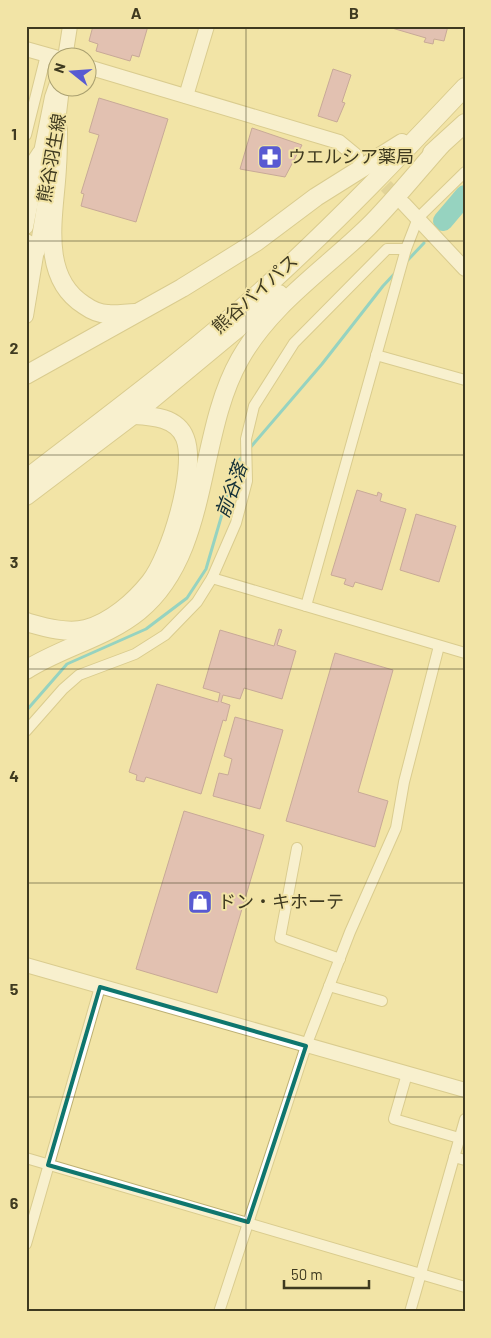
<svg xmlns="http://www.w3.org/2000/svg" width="491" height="1338" viewBox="0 0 491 1338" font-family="Barlow,'Noto Sans JP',sans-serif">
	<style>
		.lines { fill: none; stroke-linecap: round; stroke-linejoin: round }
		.stream { stroke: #26bee0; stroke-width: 3 }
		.river { stroke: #26bee0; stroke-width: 20 }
		.building { fill: #ce98be; stroke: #946286 }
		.secondary-tunnel { stroke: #cec28b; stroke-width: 14; stroke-dasharray: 14 7; stroke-linecap: butt }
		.street-casing { stroke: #bcaf72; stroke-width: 12 }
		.secondary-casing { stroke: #bcaf72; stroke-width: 16 }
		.highway-casing { stroke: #bcaf72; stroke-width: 20 }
		.street { stroke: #fff; stroke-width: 10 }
		.secondary { stroke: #fff; stroke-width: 14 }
		.highway { stroke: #fff; stroke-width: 18 }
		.marked { fill: none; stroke: #0f766e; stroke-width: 4; stroke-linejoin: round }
		.grid { fill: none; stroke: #3f3a20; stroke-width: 1; stroke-opacity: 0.55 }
		.labels { text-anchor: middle; stroke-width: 4; stroke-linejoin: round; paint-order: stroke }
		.poi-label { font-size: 18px; fill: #3f3a20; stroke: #f2e4a6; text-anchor: start }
		.street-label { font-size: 18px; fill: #3f3a20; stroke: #f2e4a6 }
		.water-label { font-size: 19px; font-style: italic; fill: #122f37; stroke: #f2e4a6 }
		.neatline { fill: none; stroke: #3f3a20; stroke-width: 2 }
		.grid-label { font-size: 16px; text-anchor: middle; font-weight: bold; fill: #3f3a20 }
	</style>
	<rect width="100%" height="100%" fill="#f2e4a6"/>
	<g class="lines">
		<g class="stream">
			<polyline points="406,262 424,243"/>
			<polyline points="249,449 322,364 383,286 397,271"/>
			<polyline points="26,711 67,664 146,629 187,598 206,569 237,463 243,456"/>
		</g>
		<polyline class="river" points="443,221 465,195"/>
	</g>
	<g class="building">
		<polygon points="93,26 148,26 139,57 132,55 130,61 96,51 98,44 89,41"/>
		<polygon points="385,26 448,26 444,41 434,39 433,44 424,42 426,38"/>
		<polygon points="333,69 351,75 342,102 345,103 337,122 318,116"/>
		<polygon points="99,98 168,119 136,222 81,206 84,194 81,193 99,135 89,132"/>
		<polygon points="252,128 302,145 285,177 240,169"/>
		<polygon points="357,490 377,496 378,492 382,494 380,501 406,509 382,590 355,582 353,587 344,584 346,579 331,575"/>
		<polygon points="416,514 456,526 439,582 400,570"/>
		<polygon points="279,629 282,630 277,645 296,651 282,699 244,688 240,699 223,695 221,702 230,705 226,721 223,720 201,794 146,777 144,782 136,780 137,775 129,772 157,684 218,702 220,693 203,688 220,630 274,646"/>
		<polygon points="335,653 393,670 358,792 388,801 375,847 286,821"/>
		<polygon points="235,717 283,730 260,809 213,796 219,773 228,775 232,759 224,756"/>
		<polygon points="184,811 264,835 217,993 136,969"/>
	</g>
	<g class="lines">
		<polyline class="secondary-tunnel" points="371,171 403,203"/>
		<defs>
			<g id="street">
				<polyline points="26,135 46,55"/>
				<polyline points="465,172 418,218 406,249 306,606 465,653"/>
				<polyline points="376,355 465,380"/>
				<polyline points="212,578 306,606"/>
				<polyline points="26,731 63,689 79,675 135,654 165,635 197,602 212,578 236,523 247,481 246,439 254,406 294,343 387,249 406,249"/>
				<polyline points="297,848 280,938 340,959"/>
				<polyline points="329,986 382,1001"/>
				<polyline points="407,1074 394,1119 459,1138"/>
				<polyline points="454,1157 465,1160"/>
				<polyline points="26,1158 465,1287"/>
				<polyline points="26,1244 100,987"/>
				<polyline points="219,1312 306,1046 350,932 396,828 404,782 439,646"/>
				<polyline points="410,1312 465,1119"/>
			</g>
			<g id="secondary">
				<polyline points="26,49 58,58"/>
				<polyline points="65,58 70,26"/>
				<polyline points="88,67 339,142 356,156"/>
				<polyline points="186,96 207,26"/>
				<polyline points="56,139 62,88"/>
				<polyline points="404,204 465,269"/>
				<polyline points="26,227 52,97 58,80"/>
				<polyline points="26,316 49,177"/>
				<polyline points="26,965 465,1090"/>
			</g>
			<g id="highway">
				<path d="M 58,129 C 58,141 58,154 57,167 C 55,212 38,276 84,305 C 91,310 100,314 108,314 C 117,315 126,313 135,313"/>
				<polyline points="432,153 465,123"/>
				<polyline points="26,177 41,154"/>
				<polyline points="26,243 36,250"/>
				<polyline points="26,375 182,288 256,242 316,197 402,143"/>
				<path d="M 26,479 C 109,415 193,353 270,283 C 338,221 402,154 465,87"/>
				<polyline points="26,496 133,415 279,294"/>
				<path d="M 26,622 C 44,627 67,634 86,629 C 111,622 134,602 150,582 C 170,557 197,469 185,438 C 177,417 152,416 133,415"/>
				<path d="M 26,670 C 62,647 106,638 139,611 C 211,552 196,436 240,359 C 271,304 324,270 368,227 C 394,201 417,172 441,145"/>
			</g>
		</defs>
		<use href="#street" class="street-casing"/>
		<use href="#secondary" class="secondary-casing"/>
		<use href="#highway" class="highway-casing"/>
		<use href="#street" class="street"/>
		<use href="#secondary" class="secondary"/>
		<use href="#highway" class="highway"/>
	</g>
	<path d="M0 0H491V1338H0ZM 100,987 L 306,1046 L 248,1222 L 48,1165 Z" fill="#f2e4a6" fill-opacity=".55" fill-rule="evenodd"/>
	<path class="marked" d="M 100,987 L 306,1046 L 248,1222 L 48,1165 Z"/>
	<path class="grid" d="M 246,26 L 246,1312M 26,241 L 465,241M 26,455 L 465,455M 26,669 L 465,669M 26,883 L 465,883M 26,1097 L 465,1097"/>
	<defs>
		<symbol id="pharmacy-square" viewBox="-11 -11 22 22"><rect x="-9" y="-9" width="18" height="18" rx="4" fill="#585ad2" stroke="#f2e4a6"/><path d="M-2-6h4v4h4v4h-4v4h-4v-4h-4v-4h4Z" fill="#fff"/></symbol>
		<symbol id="shop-square" viewBox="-11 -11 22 22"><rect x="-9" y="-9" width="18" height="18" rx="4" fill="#585ad2" stroke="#f2e4a6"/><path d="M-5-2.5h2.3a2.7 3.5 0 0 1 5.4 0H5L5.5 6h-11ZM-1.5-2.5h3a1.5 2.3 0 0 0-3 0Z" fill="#fff"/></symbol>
	</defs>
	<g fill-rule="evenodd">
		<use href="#pharmacy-square" x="256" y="143" width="28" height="28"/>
		<use href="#shop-square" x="186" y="888" width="28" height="28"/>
	</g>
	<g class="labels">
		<g class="poi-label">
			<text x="288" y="163">ウエルシア薬局</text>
			<text x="218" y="908">ドン・キホーテ</text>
		</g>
		<g class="street-label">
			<text transform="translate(52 158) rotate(-80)" y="6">熊谷羽生線</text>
			<text transform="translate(255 294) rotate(-42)" y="6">熊谷バイパス</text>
		</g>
		<g class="water-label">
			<text transform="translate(231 490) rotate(-70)" y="7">前谷落</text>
		</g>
	</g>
	<rect width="491" height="1338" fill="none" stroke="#f2e4a6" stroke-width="55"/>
	<g transform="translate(72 72) rotate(287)"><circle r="24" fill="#f2e4a6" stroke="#aaa070"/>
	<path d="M0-4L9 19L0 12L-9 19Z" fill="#585ad2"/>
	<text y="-8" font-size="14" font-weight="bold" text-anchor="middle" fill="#3f3a20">N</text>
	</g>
	<path d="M284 1280v8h85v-8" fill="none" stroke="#3f3a20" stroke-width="2.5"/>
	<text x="291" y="1280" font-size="15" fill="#3f3a20" stroke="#f2e4a6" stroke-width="4" paint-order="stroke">50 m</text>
	<rect x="28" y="28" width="436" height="1282" class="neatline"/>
	<g class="grid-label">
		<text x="136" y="19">A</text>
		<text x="354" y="19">B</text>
		<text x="14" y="140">1</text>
		<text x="14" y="354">2</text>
		<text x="14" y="568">3</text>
		<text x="14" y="782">4</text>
		<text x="14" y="995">5</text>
		<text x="14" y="1209">6</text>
	</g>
</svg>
